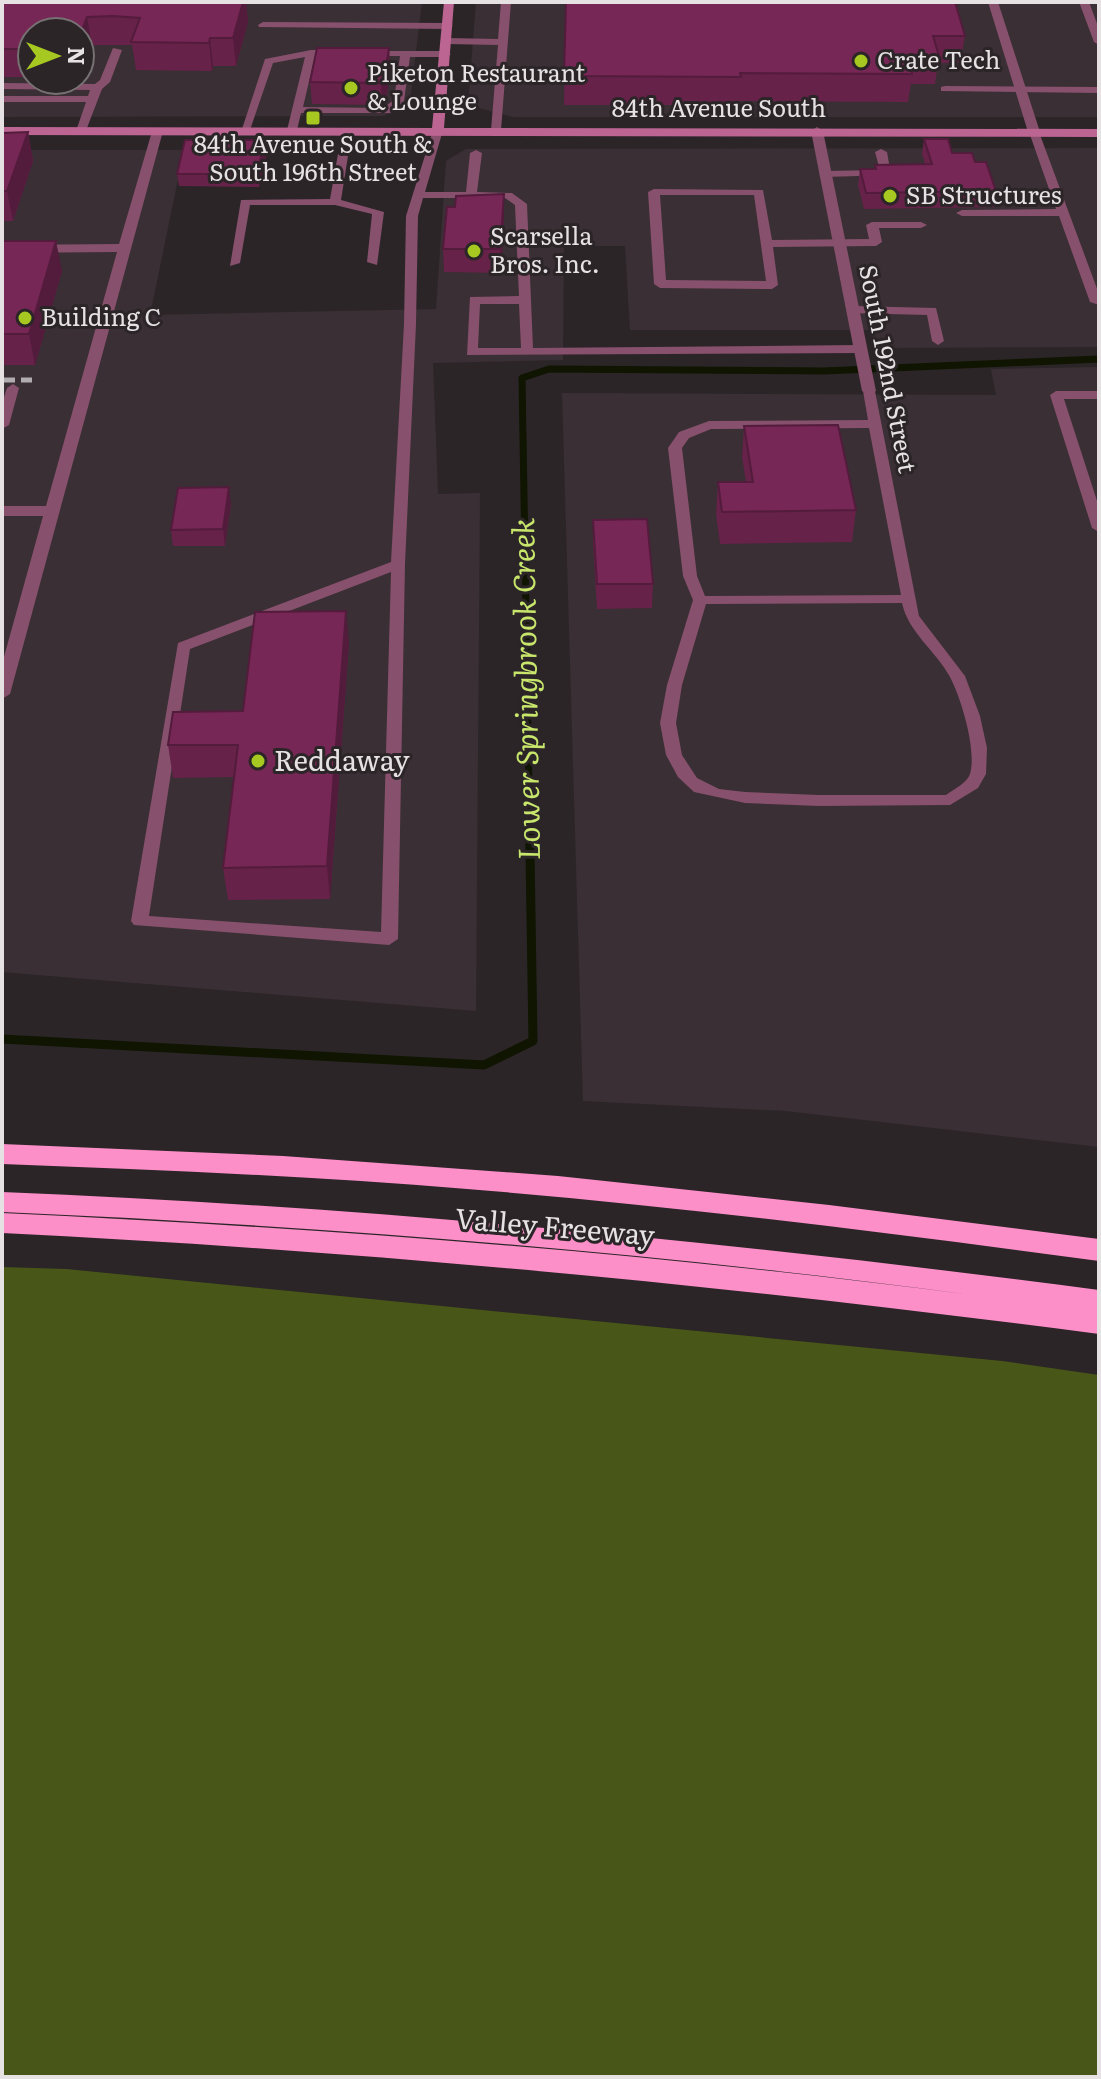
<svg xmlns="http://www.w3.org/2000/svg" width="1101" height="2079" viewBox="0 0 1101 2079" font-family="Literata,serif">
	<style>
		.built { fill: #3a2f34; fill-rule: evenodd }
		.green { fill: #485717 }
		.lines { fill: none; stroke-linecap: round; stroke-linejoin: round }
		.stream-far1 { stroke: #0f1500; stroke-width: 7 }
		.stream { stroke: #0f1500; stroke-width: 9 }
		.service { fill: #87506c; fill-rule: evenodd }
		.minor { fill: #87506c; fill-rule: evenodd }
		.secondary { fill: #bc6492; fill-rule: evenodd }
		.motorway { fill: #fc8fc8; fill-rule: evenodd }
		.rail { stroke: #b1acaf; stroke-width: 5; stroke-dasharray: 13 6; stroke-linecap: butt }
		.wall { fill: #662249 }
		.shaded-wall { fill: #531b3c }
		.building { fill: #772755; stroke: #531b3c; stroke-width: 2 }
		.poi-dot { fill: #a6c820; stroke: #2b2528; stroke-width: 3 }
		.labels { text-anchor: middle; stroke-width: 6; stroke-linejoin: round; paint-order: stroke }
		.far-poi-label { font-size: 24px; fill: #e6e2e4; stroke: #2b2528; text-anchor: start }
		.far-street-label { font-size: 24px; fill: #e6e2e4; stroke: #2b2528 }
		.poi-label { font-size: 28px; fill: #e6e2e4; stroke: #2b2528; text-anchor: start }
		.street-label { font-size: 28px; fill: #e6e2e4; stroke: #2b2528 }
		.water-label { font-size: 30px; font-style: italic; fill: #c7e66b; stroke: #2b2528 }
	</style>
	<rect width="100%" height="100%" fill="#2b2528"/>
	<g class="built">
		<path d="M 2,2 L 422,2 L 410,102 L 400,110 L 383,116 L 2,117 ZM 32,32 L 80,32 L 80,80 L 32,80 Z"/>
		<polygon points="476,2 1099,2 1099,117 513,117 468,105"/>
		<polygon points="1099,148 1099,347 874,348 870,330 630,330 625,246 564,246 563,360 433,363 438,494 480,493 476,1011 2,972 2,150 184,150 150,315 436,309 446,161 466,149"/>
		<polygon points="1099,367 1099,1147 786,1111 583,1101 562,393 996,395 991,369"/>
	</g>
	<polygon class="green" points="2,1267 66,1269 1002,1361 1099,1375 1099,2077 2,2077"/>
	<g class="lines">
		<polyline class="stream-far1" points="529,791 522,378 549,369 824,371 1099,359"/>
		<polyline class="stream" points="2,1039 484,1065 533,1041 529,789"/>
		<g class="service">
			<polygon points="501,2 511,2 501,130 496,133 491,130 498,45 447,44 442,41 447,38 498,39"/>
			<polygon points="1079,2 1089,2 1099,29 1099,45 1094,42"/>
			<polygon points="263,22 448,23 453,26 448,29 259,27 258,25"/>
			<polygon points="113,48 122,50 110,82 102,89 85,133 76,131 86,102 2,102 2,96 88,96 90,90 2,89 2,83 95,84 100,80"/>
			<polygon points="311,50 340,50 345,53 340,56 315,56 303,107 383,108 394,100 400,56 366,56 361,53 362,51 446,51 451,54 446,57 410,57 404,101 390,113 301,113 297,130 292,133 287,130 305,57 273,63 250,130 241,132 265,59"/>
			<polygon points="945,86 1099,87 1099,93 941,91 941,87"/>
			<path d="M 438,127 L 443,130 L 425,192 L 466,192 L 470,153 L 476,150 L 482,153 L 477,192 L 512,193 L 527,204 L 533,348 L 860,345 L 866,349 L 860,353 L 467,355 L 470,297 L 519,296 L 515,205 L 505,198 L 423,198 L 418,216 L 416,324 L 405,564 L 398,939 L 389,945 L 134,925 L 131,921 L 178,643 L 391,562 L 404,324 L 406,216 L 433,130 ZM 480,304 L 519,304 L 521,348 L 478,348 ZM 391,572 L 381,932 L 149,916 L 190,649 Z"/>
			<polygon points="1034,129 1039,132 1099,294 1099,305 1090,302 1059,216 962,216 956,213 962,210 1056,209 1029,132"/>
			<polygon points="881,149 887,152 891,175 825,177 819,174 825,171 880,170 875,152"/>
			<polygon points="338,154 348,156 341,200 384,212 377,265 367,262 372,214 335,205 250,205 240,263 230,266 241,200 330,199"/>
			<path d="M 654,189 L 763,190 L 772,240 L 869,239 L 866,225 L 872,222 L 921,222 L 927,225 L 921,228 L 879,228 L 882,242 L 876,246 L 773,247 L 778,285 L 772,289 L 660,288 L 654,284 L 648,192 ZM 660,195 L 754,195 L 766,281 L 666,280 Z"/>
			<polygon points="853,306 936,308 944,341 938,345 932,341 927,315 849,313 847,310"/>
			<polygon points="13,384 19,388 9,425 2,429 2,403 7,388"/>
			<path d="M 869,387 L 875,391 L 919,616 L 965,676 L 980,716 L 987,748 L 986,774 L 978,788 L 950,805 L 819,806 L 745,803 L 694,792 L 678,777 L 666,755 L 660,723 L 667,685 L 693,600 L 683,576 L 668,448 L 679,432 L 709,421 L 868,420 L 863,391 ZM 869,428 L 901,595 L 705,596 L 697,576 L 682,448 L 689,438 L 711,429 ZM 902,603 C 908,632 936,651 950,677 C 961,698 977,750 970,774 C 967,783 954,789 946,795 L 819,795 L 745,792 L 719,789 L 697,778 L 682,755 L 676,723 L 682,685 L 706,604 Z"/>
			<polygon points="1056,391 1099,391 1099,399 1064,399 1099,507 1099,532 1092,528 1050,395"/>
		</g>
		<g class="minor">
			<polygon points="988,2 998,2 1040,132 1038,135 1028,132"/>
			<polygon points="817,127 823,131 876,391 869,395 862,391 811,131"/>
			<polygon points="153,128 163,131 10,694 2,699 2,664 43,516 2,516 2,506 46,506 117,252 2,253 2,245 119,244"/>
		</g>
		<polygon class="secondary" points="444,2 454,2 444,128 1099,129 1099,137 2,135 2,127 432,128"/>
		<g class="motorway">
			<path d="M 2,1144 L 283,1156 L 558,1176 L 829,1205 L 1099,1239 L 1099,1261 C 889,1233 679,1206 467,1189 C 313,1176 157,1170 2,1164 Z"/>
			<path d="M 2,1192 C 370,1207 734,1242 1099,1290 L 1099,1334 C 734,1286 369,1251 2,1233 L 2,1213 C 326,1228 650,1253 972,1295 C 650,1252 326,1226 2,1212 Z"/>
		</g>
		<polyline class="rail" points="2,380 32,380"/>
	</g>
	<g class="wall">
		<polygon points="2,2 246,2 248,22 236,66 213,66 212,71 136,70 132,45 92,45 80,75 80,32 32,32 32,77 2,77"/>
		<polygon points="566,2 965,36 960,63 938,63 935,84 911,84 908,102 739,101 739,105 564,105"/>
		<polygon points="389,48 390,70 386,102 382,105 312,104 310,82"/>
		<polygon points="28,132 33,161 13,221 2,221 2,133"/>
		<polygon points="924,139 975,162 996,191 994,207 864,209 858,185 860,169 875,169 875,165 925,164 922,154"/>
		<polygon points="265,140 267,153 259,187 179,186 177,174"/>
		<polygon points="504,194 504,217 501,273 444,272 443,249 455,207"/>
		<polygon points="2,241 62,271 35,365 2,365"/>
		<polygon points="744,426 856,510 852,542 720,544 716,514 718,482 746,482 742,457"/>
		<polygon points="231,504 225,546 173,546 171,530"/>
		<polygon points="593,520 653,584 652,608 597,609 593,544"/>
		<polygon points="349,643 330,899 228,900 223,868 234,777 173,778 168,745 243,711"/>
	</g>
	<g class="shaded-wall">
		<polygon points="243,2 246,2 248,22 236,66 233,38"/>
		<polygon points="87,17 92,45 80,75 80,35"/>
		<polygon points="210,38 213,66 212,71 209,43"/>
		<polygon points="389,48 390,70 386,102 382,105 381,83"/>
		<polygon points="28,132 33,161 13,221 7,191"/>
		<polygon points="265,140 267,153 259,187 257,174"/>
		<polygon points="504,194 504,217 501,273 500,249"/>
		<polygon points="56,241 62,271 35,365 29,334"/>
		<polygon points="229,487 231,504 225,546 223,529"/>
		<polygon points="346,611 349,643 330,899 327,866"/>
	</g>
	<g class="building">
		<polygon points="2,2 243,2 233,38 210,38 209,43 131,42 140,18 113,16 87,17 80,35 80,32 32,32 32,49 2,49"/>
		<polygon points="566,2 955,2 965,36 933,36 939,56 908,56 912,74 740,73 741,77 564,76"/>
		<polygon points="317,48 389,48 384,80 381,83 310,82"/>
		<polygon points="28,132 7,191 2,191 2,133"/>
		<polygon points="924,139 948,139 952,153 972,153 975,162 986,162 996,191 866,193 860,169 876,169 875,165 932,164"/>
		<polygon points="185,140 265,140 257,174 177,174"/>
		<polygon points="504,194 500,249 443,249 447,207 455,207 456,196"/>
		<polygon points="2,241 56,241 29,334 2,334"/>
		<polygon points="838,425 856,510 722,512 718,482 753,482 744,426"/>
		<polygon points="229,487 223,529 171,530 178,488"/>
		<polygon points="647,519 653,584 597,584 593,520"/>
		<polygon points="346,611 327,866 223,868 238,745 168,745 173,712 243,711 255,612"/>
	</g>
	<g class="poi-dot">
		<circle cx="861" cy="61" r="8"/>
		<circle cx="351" cy="88" r="8"/>
		<rect x="305" y="110" width="16" height="16" rx="4"/>
		<circle cx="890" cy="196" r="8"/>
		<circle cx="474" cy="251" r="8"/>
		<circle cx="25" cy="318" r="8"/>
		<circle cx="258" cy="761" r="8"/>
	</g>
	<g class="labels">
		<g class="far-poi-label">
			<text x="877" y="69">Crate Tech</text>
			<text x="367" y="82">Piketon Restaurant<tspan x="367" dy="28">&amp; Lounge</tspan></text>
			<text x="313" y="153" text-anchor="middle">84th Avenue South &amp;<tspan x="313" dy="28">South 196th Street</tspan></text>
			<text x="906" y="204">SB Structures</text>
			<text x="490" y="245">Scarsella<tspan x="490" dy="28">Bros. Inc.</tspan></text>
			<text x="41" y="326">Building C</text>
		</g>
		<g class="far-street-label">
			<text x="719" y="117">84th Avenue South</text>
			<text transform="translate(887 369) rotate(79)" y="8">South 192nd Street</text>
		</g>
		<g class="poi-label">
			<text x="274" y="771">Reddaway</text>
		</g>
		<g class="street-label">
			<text transform="translate(555 1227) rotate(5)" y="10">Valley Freeway</text>
		</g>
		<g class="water-label">
			<text transform="translate(527 689) rotate(-91)" y="10">Lower Springbrook Creek</text>
		</g>
	</g>
	<rect width="1101" height="2079" fill="none" stroke="#e6e2e4" stroke-width="8"/>
	<g transform="translate(56 56) rotate(90)"><circle r="38" fill="#2b2528" stroke="#767173" stroke-width="2"/>
	<path d="M0-6L14 30L0 20L-14 30Z" fill="#a6c820"/>
	<text y="-12" font-size="22" font-weight="bold" text-anchor="middle" fill="#e6e2e4">N</text>
	</g>
</svg>
